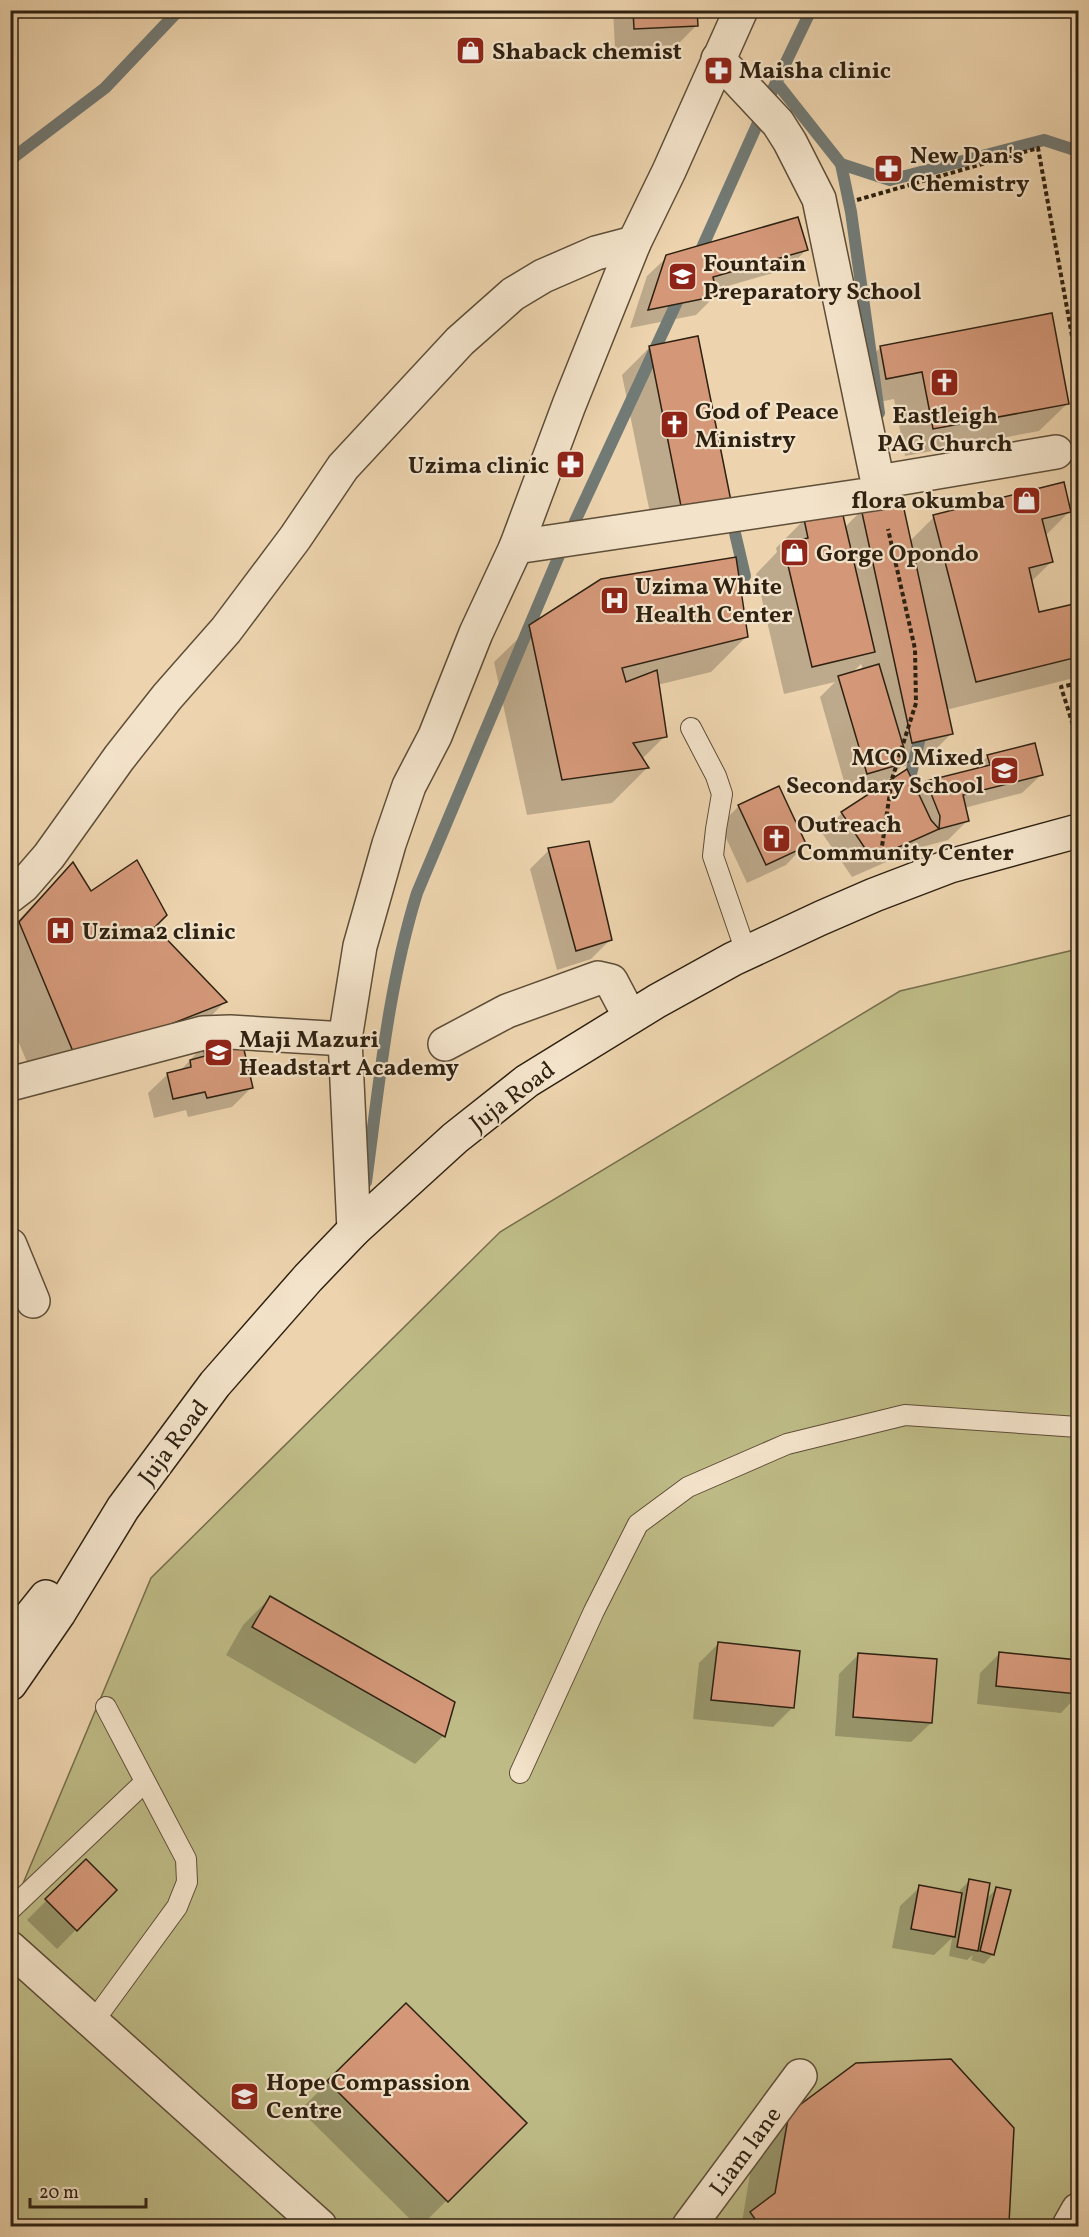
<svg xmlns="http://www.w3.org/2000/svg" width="1089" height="2237" viewBox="0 0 1089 2237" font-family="Vollkorn,serif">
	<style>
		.green { fill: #bebb86; stroke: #766e4c; stroke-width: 1.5 }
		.shadow { fill: #0003; fill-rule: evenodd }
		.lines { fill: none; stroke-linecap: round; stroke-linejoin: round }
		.stream { stroke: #727a75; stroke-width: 12 }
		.building { fill: #d49879; stroke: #2e2111; stroke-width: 1.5 }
		.lane-casing { stroke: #5e4e38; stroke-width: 22 }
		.street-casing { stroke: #5e4e38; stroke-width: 36 }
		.secondary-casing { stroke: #2e2111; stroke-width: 36 }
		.path { stroke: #2e2111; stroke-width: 4; stroke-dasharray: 4.5 3; stroke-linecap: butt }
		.lane { stroke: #f3e3ca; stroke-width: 20 }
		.street { stroke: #f3e3ca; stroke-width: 33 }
		.secondary { stroke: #f3e3ca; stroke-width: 33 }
		.labels { text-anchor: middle; stroke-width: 4.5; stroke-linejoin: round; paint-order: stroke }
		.poi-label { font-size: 24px; font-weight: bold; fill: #2e2111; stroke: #f3e3ca; text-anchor: start }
		.street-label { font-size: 24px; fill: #2e2111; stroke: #f3e3ca }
	</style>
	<rect width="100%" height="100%" fill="#edd4ae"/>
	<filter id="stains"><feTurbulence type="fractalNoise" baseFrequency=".00333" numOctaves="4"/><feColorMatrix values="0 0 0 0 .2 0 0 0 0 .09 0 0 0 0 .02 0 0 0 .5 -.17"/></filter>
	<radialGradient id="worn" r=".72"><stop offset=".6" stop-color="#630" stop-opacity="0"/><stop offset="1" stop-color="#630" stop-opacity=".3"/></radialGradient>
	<polygon class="green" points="1078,949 1078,2226 11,2226 10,1899 19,1893 151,1578 500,1232 900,991"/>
	<g class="shadow">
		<polygon points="613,10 696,10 697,25 677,45 615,48"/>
		<polygon points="806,250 787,269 714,290 715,296 696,315 630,328 647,276 667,257"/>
		<polygon points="650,347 730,501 655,538 622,375"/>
		<polygon points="881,347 1068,403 1039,431 905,456 894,399 858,406 853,375"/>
		<path d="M 862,510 L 909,542 L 934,517 L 1070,511 L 1045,536 L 1051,562 L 1031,582 L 1038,614 L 1078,604 L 1078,677 L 946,710 L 951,734 L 923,762 L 901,767 L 887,781 L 847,792 L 820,697 L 835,682 L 784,694 L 756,574 L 777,552 L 776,548 L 804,520 L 844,528 ZM 861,664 L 863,671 L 851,674 Z"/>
		<polygon points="530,627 747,636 711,672 657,685 665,736 642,759 647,768 612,803 527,815 494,662"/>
		<polygon points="988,756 1042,774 1022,793 964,808 967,821 948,840 918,848 852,877 822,833 842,813 906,771 917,793 927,783 973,771"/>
		<polygon points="739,806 805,845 786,865 747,883 720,825"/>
		<polygon points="549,850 610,940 591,959 557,970 530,869"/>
		<polygon points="72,864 91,893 153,927 225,1002 190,1037 41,1095 10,1022 10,929"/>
		<polygon points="203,1046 251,1088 232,1107 188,1117 186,1110 154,1118 148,1093 168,1074 180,1071"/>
		<polygon points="271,1597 453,1703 443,1736 415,1764 226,1655 243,1625"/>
		<polygon points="718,1644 792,1708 773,1727 693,1719 699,1663"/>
		<polygon points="859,1654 931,1723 911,1742 835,1736 839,1674"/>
		<polygon points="999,1654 1078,1661 1078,1695 1061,1713 977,1704 980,1673"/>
		<polygon points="86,1861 115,1890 57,1949 27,1920"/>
		<polygon points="969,1881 985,1900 996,1889 993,1954 984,1964 971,1960 973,1955 967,1960 949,1956 952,1938 934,1955 892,1948 900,1906 920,1887 959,1894 960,1890"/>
		<polygon points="406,2005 525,2123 421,2226 417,2226 300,2110"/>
		<polygon points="790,2114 1008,2222 1003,2226 738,2226 742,2222 754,2150"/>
	</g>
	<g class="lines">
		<g class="stream">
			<polyline points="776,82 841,164 851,212 879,413"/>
			<polyline points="10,160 105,88 179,10"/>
			<polyline points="841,164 890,180 1044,140 1078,151"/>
			<polyline points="697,259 774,87 811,10"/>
			<polyline points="731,516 745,576"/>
			<polyline points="907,790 923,725"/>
			<path d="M 366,1182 C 379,1085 388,987 417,893 L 558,558 L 682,291"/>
		</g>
	</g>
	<g class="building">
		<polygon points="633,10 697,10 698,26 634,29"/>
		<polygon points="798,217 808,250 713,277 717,296 648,310 666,255"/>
		<polygon points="1052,313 1069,404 933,429 922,372 886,379 880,346"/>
		<polygon points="698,336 731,501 682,511 649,346"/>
		<polygon points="1064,482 1071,512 1042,519 1053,562 1029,568 1039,612 1078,603 1078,657 976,682 933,515"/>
		<polygon points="902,500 953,734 912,743 861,508"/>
		<polygon points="842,511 875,652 812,667 783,544 808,538 804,519"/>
		<polygon points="736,557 748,637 622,668 626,682 657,670 667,737 633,743 649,768 562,780 529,625 601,579"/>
		<polygon points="879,664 908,762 867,774 838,676"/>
		<polygon points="1035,743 1043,775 963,795 969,821 939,829 940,816 926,781 990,765 987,755"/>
		<polygon points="907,769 931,820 939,829 872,859 841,812"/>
		<polygon points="779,786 807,846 766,865 738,805"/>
		<polygon points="589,841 612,940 576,951 548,848"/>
		<polygon points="137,860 167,915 155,927 227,1002 77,1061 19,922 73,862 91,891"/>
		<polygon points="241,1037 253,1088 207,1098 205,1092 173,1099 167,1073 191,1067 190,1060 205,1056 203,1045"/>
		<polygon points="270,1596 455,1702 445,1737 252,1627"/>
		<polygon points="718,1642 800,1651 794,1708 711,1700"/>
		<polygon points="999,1652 1078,1660 1078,1694 996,1686"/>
		<polygon points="858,1653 937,1659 932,1723 853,1717"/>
		<polygon points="86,1859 117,1890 77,1931 45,1899"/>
		<polygon points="969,1879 990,1883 978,1951 957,1947"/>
		<polygon points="919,1885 962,1893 955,1937 911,1929"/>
		<polygon points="996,1887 1011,1890 994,1955 980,1951"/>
		<polygon points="406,2003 527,2123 448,2202 327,2081"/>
		<polygon points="951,2059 1014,2128 1009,2223 1005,2226 760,2226 750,2212 775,2193 789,2113 856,2063"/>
	</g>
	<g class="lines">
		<defs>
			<g id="lane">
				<polyline points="691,728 716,776 722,794 716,829 713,856 746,952"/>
				<polyline points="520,1773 594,1611 638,1524 688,1487 787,1444 905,1415 1078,1427"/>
				<polyline points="10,1910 145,1782"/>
				<polyline points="93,2022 177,1907 187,1882 186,1859 106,1707"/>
			</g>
			<g id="street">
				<polyline points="878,482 1056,452"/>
				<polyline points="516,547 880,493 819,199 790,142 778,123 718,59"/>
				<polyline points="10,896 23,886 49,856 119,758 167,697 226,630 295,538 343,467 460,341 513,294 543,276 596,253 634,243"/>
				<polyline points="445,1044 507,1011 598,978 611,981 630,1017"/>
				<polyline points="10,1084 203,1033 230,1032 345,1039"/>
				<polyline points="354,1230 345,1039 360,946 389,844 409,786 435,736 476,633 516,547 569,405 634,243 669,171 741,10"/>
				<polyline points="10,1245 33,1301"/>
				<polyline points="10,1948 320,2226"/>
				<polyline points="689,2226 800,2076"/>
				<polyline points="1069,2226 1078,2210"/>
			</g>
			<g id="secondary">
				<polyline points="10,1642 46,1597"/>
				<polyline points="10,1684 59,1613 123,1508 215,1384 308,1278 354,1230 455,1138 527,1081 657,1001 733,959 821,918 874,895 950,866 1078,831"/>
			</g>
		</defs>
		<use href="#lane" class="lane-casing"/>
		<use href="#street" class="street-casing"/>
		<use href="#secondary" class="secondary-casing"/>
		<g class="path">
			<polyline points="857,200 1038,148 1078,369"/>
			<polyline points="1078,683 1061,687 1078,741"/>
			<polyline points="881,853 892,779 916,703 915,649 888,529"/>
		</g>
		<use href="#lane" class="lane"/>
		<use href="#street" class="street"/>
		<use href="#secondary" class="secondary"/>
	</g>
	<defs>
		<symbol id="shop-square" viewBox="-11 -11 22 22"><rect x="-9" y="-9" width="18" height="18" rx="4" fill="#8f2418" stroke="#f3e3ca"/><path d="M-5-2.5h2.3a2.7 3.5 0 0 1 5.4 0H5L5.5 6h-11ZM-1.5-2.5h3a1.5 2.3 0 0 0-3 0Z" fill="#fff"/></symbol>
		<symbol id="pharmacy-square" viewBox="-11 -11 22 22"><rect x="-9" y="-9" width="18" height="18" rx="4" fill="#8f2418" stroke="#f3e3ca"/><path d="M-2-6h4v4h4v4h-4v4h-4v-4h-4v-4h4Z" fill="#fff"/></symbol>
		<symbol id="school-square" viewBox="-11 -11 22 22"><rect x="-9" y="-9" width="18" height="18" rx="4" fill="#8f2418" stroke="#f3e3ca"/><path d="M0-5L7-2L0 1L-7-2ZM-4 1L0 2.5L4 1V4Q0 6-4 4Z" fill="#fff"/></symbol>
		<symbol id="church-square" viewBox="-11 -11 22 22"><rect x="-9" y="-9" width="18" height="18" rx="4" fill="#8f2418" stroke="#f3e3ca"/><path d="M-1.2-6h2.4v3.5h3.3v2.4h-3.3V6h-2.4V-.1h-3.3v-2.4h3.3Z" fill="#fff"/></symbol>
		<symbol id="hospital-square" viewBox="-11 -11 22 22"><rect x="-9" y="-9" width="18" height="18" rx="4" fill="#8f2418" stroke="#f3e3ca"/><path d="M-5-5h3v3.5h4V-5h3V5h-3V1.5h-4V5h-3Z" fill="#fff"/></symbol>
	</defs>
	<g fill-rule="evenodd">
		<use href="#shop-square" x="454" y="34" width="33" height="33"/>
		<use href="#pharmacy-square" x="702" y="54" width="33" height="33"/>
		<use href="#pharmacy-square" x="872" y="152" width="33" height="33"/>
		<use href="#school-square" x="666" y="260" width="33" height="33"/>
		<use href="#church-square" x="928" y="366" width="33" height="33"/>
		<use href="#church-square" x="658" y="408" width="33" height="33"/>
		<use href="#pharmacy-square" x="554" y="448" width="33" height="33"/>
		<use href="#shop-square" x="1010" y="484" width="33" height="33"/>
		<use href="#shop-square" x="778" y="536" width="33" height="33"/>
		<use href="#hospital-square" x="598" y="584" width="33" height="33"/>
		<use href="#school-square" x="988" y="754" width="33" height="33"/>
		<use href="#church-square" x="760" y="822" width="33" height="33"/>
		<use href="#hospital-square" x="44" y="914" width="33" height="33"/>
		<use href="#school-square" x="202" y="1036" width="33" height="33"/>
		<use href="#school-square" x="228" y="2080" width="33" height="33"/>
	</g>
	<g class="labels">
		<g class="poi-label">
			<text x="492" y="59">Shaback chemist</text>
			<text x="739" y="78">Maisha clinic</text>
			<text x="910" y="163">New Dan's<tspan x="910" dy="28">Chemistry</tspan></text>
			<text x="703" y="271">Fountain<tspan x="703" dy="28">Preparatory School</tspan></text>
			<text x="695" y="419">God of Peace<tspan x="695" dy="28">Ministry</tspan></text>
			<text x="945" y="423" text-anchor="middle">Eastleigh<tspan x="945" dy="28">PAG Church</tspan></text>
			<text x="549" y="473" text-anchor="end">Uzima clinic</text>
			<text x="1005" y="508" text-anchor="end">flora okumba</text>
			<text x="816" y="561">Gorge Opondo</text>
			<text x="635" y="594">Uzima White<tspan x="635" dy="28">Health Center</tspan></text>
			<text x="984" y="765" text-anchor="end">MCO Mixed<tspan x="984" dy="28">Secondary School</tspan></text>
			<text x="797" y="832">Outreach<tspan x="797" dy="28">Community Center</tspan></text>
			<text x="82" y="939">Uzima2 clinic</text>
			<text x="239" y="1047">Maji Mazuri<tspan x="239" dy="28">Headstart Academy</tspan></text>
			<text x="266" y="2090">Hope Compassion<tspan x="266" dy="28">Centre</tspan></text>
		</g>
		<g class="street-label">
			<text transform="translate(512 1096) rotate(-37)" y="8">Juja Road</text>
			<text transform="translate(173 1442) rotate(-53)" y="8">Juja Road</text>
			<text transform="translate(745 2151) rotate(-54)" y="8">Liam lane</text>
		</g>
	</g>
	<rect width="1089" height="2237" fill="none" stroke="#edd4ae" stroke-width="36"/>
	<rect x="12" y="12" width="1065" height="2213" fill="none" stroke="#2e2111" stroke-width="3"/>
	<rect x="18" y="18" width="1053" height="2201" fill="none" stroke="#2e2111" stroke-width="1.5"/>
	<path d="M30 2198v9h116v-9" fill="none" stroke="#2e2111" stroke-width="3"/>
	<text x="39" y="2198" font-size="18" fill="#2e2111" stroke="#f3e3ca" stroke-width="4.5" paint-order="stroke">20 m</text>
	<rect width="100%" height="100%" filter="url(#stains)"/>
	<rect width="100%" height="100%" fill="url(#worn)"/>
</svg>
